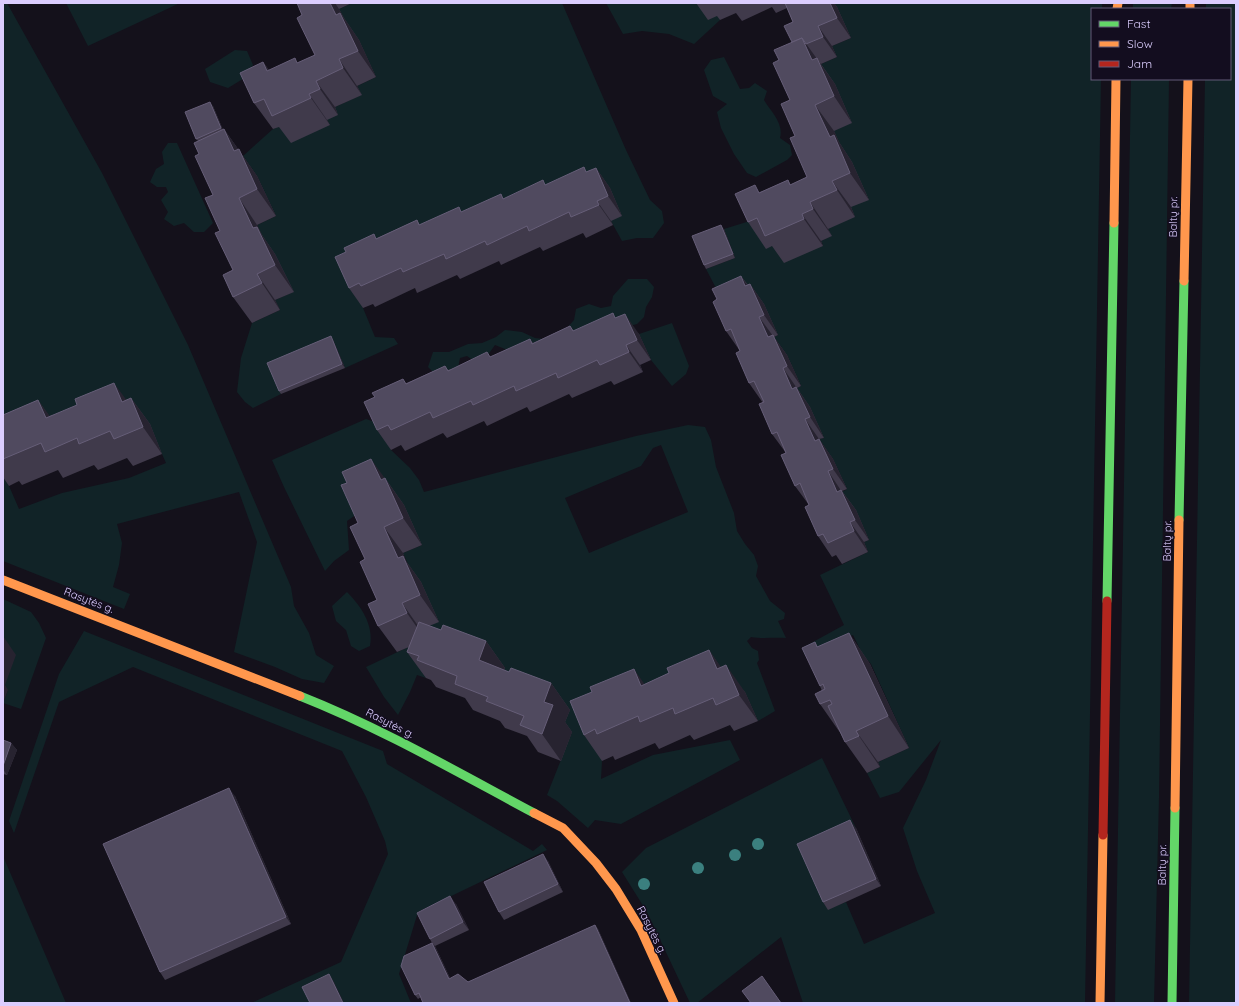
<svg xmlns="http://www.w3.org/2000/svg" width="1239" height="1006" viewBox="0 0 1239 1006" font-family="Quicksand,sans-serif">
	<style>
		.green { fill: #112327; fill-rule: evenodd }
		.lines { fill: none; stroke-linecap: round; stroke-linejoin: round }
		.fast { stroke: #63d668; stroke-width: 9 }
		.slow { stroke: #ff974d; stroke-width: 9 }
		.jam { stroke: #b3261e; stroke-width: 9 }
		.tree { fill: #3b807f }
		.wall { fill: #403a4b }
		.shaded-wall { fill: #272330 }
		.building { fill: #504a5f; stroke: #665e78 }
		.labels { text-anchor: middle; stroke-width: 3; stroke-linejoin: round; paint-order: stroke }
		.street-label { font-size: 11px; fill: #dbcdfe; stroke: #130d1f }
	</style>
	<rect width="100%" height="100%" fill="#14111b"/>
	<g class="green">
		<polygon points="3,3 7,3 102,173 188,345 291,587 294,606 309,633 316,655 334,666 324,683 302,679 275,667 234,652 257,542 239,492 117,524 122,543 119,565 113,587 130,594 124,609 3,561 3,472 19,509 62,493 129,478 166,463 162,454 3,454"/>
		<polygon points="66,3 180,3 88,46"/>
		<polygon points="352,3 562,3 626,150 650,200 662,211 664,223 653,238 637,238 622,241 611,221 349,277 363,308 375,337 394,338 398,344 345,368 333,340 270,366 281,394 253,408 245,402 237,392 241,358 252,323 280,310 275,300 293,292 271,255 257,225 276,216 257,176 243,156 273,129 282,125 329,125 327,120 335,107 361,95 357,86 376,77 359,40 355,42 339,9"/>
		<polygon points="606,3 700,3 718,15 720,20 694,44 669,34 642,31 623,34"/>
		<polygon points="830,3 1102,3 1102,9 1092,9 1092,79 1101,79 1085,1003 803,1003 781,937 697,1003 690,1003 647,912 622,872 646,848 822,758 856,828 828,909 846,902 864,944 935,913 917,871 903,828 926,780 941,740 899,792 880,798 867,773 880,767 878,762 909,748 871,664 863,655 853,635 805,656 802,648 844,625 820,575 868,552 864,542 869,540 856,511 842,492 847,489 833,459 819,439 824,438 797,388 801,386 787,355 774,337 778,335 727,309 706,269 735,258 724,229 753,220 766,248 775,244 823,245 821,241 831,236 828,229 851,207 848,164 834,131 821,64 837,57 832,46 851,38"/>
		<polygon points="1133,3 1172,3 1171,9 1133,9"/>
		<polygon points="1206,3 1236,3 1236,1003 1189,1003 1205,79 1230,79 1230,9 1206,9"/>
		<polygon points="235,50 247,51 253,65 246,77 228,88 210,82 205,69"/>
		<path d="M 724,57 L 740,89 L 749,88 L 755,83 L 767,91 L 764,100 C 771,112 784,123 780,138 L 790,145 L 792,155 L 787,160 L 756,177 L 747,173 L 734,154 L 721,128 L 717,112 L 727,104 L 713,96 L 704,70 L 711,60 Z"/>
		<polygon points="1131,79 1169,79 1159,797 1154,1003 1115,1003"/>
		<polygon points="168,143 177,143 213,223 204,232 194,232 184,223 174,226 164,219 168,212 161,200 168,192 166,187 157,187 150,182 156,169 164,164 162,152"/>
		<polygon points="628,279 647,279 654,287 652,297 646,307 644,317 637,324 626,327 515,353 495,345 485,359 477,363 467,356 460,358 458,368 436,375 428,367 433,352 449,352 468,344 482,343 496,337 505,330 522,332 535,338 544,339 566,329 574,320 576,309 589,304 601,308 611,306 613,296"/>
		<polygon points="672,323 689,366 686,374 672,386 651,360 639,334"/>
		<path d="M 366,419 L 378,423 L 391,450 L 410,468 L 419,480 L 424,492 L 636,436 L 688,425 L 705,427 L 711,440 L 716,467 L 734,513 L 737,531 L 745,544 L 754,555 L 758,566 L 756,576 L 770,601 L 785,613 L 784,619 L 778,621 L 786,638 C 774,637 763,639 751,637 L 747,641 L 752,648 L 758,651 L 759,660 L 757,663 L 775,711 L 758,721 L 745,692 L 589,728 L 602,761 L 601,779 L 653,755 L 730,740 L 740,760 L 621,824 L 595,820 L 588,828 L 557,801 L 547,795 L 572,732 L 562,728 L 569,710 L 437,648 L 426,678 L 417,675 L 410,692 L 398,715 L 384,697 L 366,667 L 425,639 L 417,584 L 403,553 L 422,545 L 360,512 L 347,521 L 349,550 L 334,561 L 325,571 L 284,487 L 272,460 ZM 661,445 L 688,512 L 589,553 L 565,498 L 641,466 L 653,448 Z"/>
		<path d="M 347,592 C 361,606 374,625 370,646 L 359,651 L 351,646 L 346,630 L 336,621 L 332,606 Z"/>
		<polygon points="3,599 31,612 39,623 46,638 21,709 3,703 8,690 4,688"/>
		<polygon points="84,631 383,751 387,764 533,851 542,844 547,850 418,912 399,974 411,1003 251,1003 341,962 388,854 385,841 366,797 342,751 133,667 59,702 14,833 9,821 59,674"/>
		<polygon points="3,856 66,1003 3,1003"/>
	</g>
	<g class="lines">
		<g class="fast">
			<polyline points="1179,520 1184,281"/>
			<polyline points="1107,601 1114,223"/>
			<path d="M 300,696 C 381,728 457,772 534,813"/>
			<polyline points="1172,1003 1175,808"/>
		</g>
		<g class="slow">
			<polyline points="1190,3 1190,9"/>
			<polyline points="1117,9 1118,3"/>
			<polyline points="1114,223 1116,79"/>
			<polyline points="1184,281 1188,79"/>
			<polyline points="3,580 300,696"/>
			<polyline points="1175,808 1179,520"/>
			<polyline points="534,813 563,828 596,863 616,889 641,930 674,1003"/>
			<polyline points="1100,1003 1103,835"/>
		</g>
		<polyline class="jam" points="1103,835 1107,601"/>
	</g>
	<g class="tree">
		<circle cx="758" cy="844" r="6"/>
		<circle cx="735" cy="855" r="6"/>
		<circle cx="698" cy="868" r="6"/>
		<circle cx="644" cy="884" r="6"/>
	</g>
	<g class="wall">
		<polygon points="297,3 352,3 339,9 344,18 359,40 376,77 357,86 362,95 335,107 338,115 327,120 330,125 291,143 279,127 273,129 254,103 263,62 269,70 298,63 315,55 302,15"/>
		<polygon points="696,3 834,3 837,7 851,38 832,46 837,57 821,64 835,84 852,123 834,131 839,142 852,162 869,200 851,207 855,217 828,229 832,236 821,241 823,246 784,263 772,246 766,249 748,222 760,192 788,180 791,185 807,177 795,136 790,100 779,60 792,42 793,22 787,8 776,13 772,7 742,21 736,13 720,20 717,16 708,20"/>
		<polygon points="213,106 223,130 224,129 257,176 276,216 257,225 262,235 275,254 294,292 275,300 280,310 252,323 233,297 233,270 220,231 213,195 199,154 198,141 196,139"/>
		<polygon points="596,168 610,188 622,216 611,221 613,225 586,238 583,233 543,251 540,247 501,265 499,261 460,279 457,275 417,293 415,288 375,307 373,304 363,308 349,288 346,252 417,220 420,225 587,172"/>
		<polygon points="724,229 735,258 706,269 704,265"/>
		<polygon points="741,276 748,285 750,284 764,304 778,335 774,337 787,355 801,386 797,388 810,407 824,438 819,439 833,459 847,489 842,491 856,510 869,540 864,542 868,552 842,564 836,555 832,557 818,536 809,505 795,486 786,453 772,434 763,403 749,383 740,351 726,331 717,299"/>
		<polygon points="616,318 639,334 651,360 640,365 643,372 614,385 611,381 572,398 569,394 530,412 527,407 487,426 484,421 447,438 443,433 405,451 401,445 391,450 377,430 375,397 445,366 448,370 491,357 530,339 533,343 570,326 574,331"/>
		<polygon points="333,340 345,368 281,394 279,391"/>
		<polygon points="131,398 150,424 162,454 133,466 127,458 98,470 94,465 63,478 58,470 22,485 19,481 9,486 3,477 3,415 38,400 49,416 126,400"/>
		<polygon points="385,478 404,505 422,545 403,553 406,561 421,582 439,622 429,626 441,630 486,641 505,668 504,670 509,672 551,683 570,710 565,722 572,732 561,761 538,752 527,736 505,728 500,721 473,710 465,698 436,687 431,680 426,678 407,652 409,647 397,652 378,626 377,600 365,559 358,523"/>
		<polygon points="849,633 870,664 909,748 878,762 880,767 867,773 845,742 841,734 820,704 822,691 820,686 815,642 818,647"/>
		<polygon points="709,650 721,668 745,692 758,721 734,731 730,725 694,740 690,735 659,749 655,743 615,760 613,756 602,761 584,735 645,684 669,673"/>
		<polygon points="3,740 11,743 17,750 7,775 3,774"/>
		<polygon points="235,796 291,924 165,980 160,972"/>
		<polygon points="856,828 881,886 828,910 823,902"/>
		<polygon points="548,861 563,892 504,920 499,912"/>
		<polygon points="456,904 469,930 435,946 450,978 468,982 595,925 598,929 631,1003 423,1003 421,997 418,999 415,995 432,943 430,939"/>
	</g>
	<g class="shaded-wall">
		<polygon points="330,3 335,3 339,9 344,18 359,40 376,77 358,51 336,15"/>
		<polygon points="829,3 834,3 837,7 851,38 837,18"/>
		<polygon points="818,26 832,46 837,57 823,37"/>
		<polygon points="802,38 835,84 852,123 834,96 812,60"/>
		<polygon points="339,59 357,86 362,95 343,68"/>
		<polygon points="263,62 282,88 267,71"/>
		<polygon points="316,81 335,107 338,115 320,89"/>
		<polygon points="309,94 327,120 330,125 311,98"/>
		<polygon points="210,102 213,106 224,132 221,128"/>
		<polygon points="815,105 834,131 839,142 852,162 869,200 850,173 830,137"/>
		<polygon points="224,129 257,176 276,216 257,189 234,151"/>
		<polygon points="596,168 610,188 622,216 608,196"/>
		<polygon points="832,181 851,207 855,217 837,190"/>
		<polygon points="239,198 257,225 262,235 275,254 294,292 275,265 253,228"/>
		<polygon points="597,201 611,221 613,225 599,205"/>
		<polygon points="810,202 828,229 832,236 813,209"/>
		<polygon points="802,214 821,241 823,246 804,219"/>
		<polygon points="721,225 724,229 735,258 733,254"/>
		<polygon points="257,274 275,300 280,310 262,283"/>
		<polygon points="741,276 755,296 750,284 764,304 778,335 764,315 745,286"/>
		<polygon points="625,314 639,334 651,360 637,340"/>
		<polygon points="759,317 787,355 801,386 787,366 768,337"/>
		<polygon points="331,336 333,340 345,368 342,364"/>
		<polygon points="626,345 640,365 643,372 629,352"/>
		<polygon points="783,368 810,407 824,438 810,417 792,389"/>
		<polygon points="114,383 133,409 122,402"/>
		<polygon points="131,398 150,424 162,454 143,427"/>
		<polygon points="38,400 57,426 64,444 46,418"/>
		<polygon points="805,419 819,439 815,441"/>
		<polygon points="819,439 833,459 847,489 833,469"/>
		<polygon points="371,459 404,505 422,545 403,518 381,480"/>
		<polygon points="828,471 842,492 837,492"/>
		<polygon points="841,490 856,510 869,540 855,520"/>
		<polygon points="850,522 864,542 868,552 854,531"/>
		<polygon points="384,527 403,553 406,561 421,582 439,622 420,595 398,558"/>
		<polygon points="402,603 421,630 425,639 407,613"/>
		<polygon points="849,633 870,664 909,748 888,716"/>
		<polygon points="3,636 16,655 5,685 8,690 3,703"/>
		<polygon points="486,641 505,668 497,686 479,660"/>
		<polygon points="709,650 728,677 717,669"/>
		<polygon points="726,665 745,692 758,721 739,695"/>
		<polygon points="634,669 652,695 641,686"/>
		<polygon points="551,683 570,710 565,722 572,732 561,761 542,734 544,702"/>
		<polygon points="856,731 878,762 880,767 859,736"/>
		<polygon points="11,743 17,750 7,775 3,769 3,766"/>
		<polygon points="229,788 235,796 291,924 286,917"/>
		<polygon points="850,820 856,828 881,886 876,879"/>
		<polygon points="543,854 548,861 563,892 558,884"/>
		<polygon points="450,896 456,904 469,930 463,922"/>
		<polygon points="595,925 598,929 631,1003 630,1003"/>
		<polygon points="432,943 435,946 452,982 449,979"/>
		<polygon points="329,974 334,982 344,1003 343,1003"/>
	</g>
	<g class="building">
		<polygon points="297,3 330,3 336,15 340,13 358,51 339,59 343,68 316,81 320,89 309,94 311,98 272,116 264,99 254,103 240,73 263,62 267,71 295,58 297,63 315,55 297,18 302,15"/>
		<polygon points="785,3 830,3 837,18 818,26 823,37 806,44 802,38 792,42 784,26 793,22"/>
		<polygon points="802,38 812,60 817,58 834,96 815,105 830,137 834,135 850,173 832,181 837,190 810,202 813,209 802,214 804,219 765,236 757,218 748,222 735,194 755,185 759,193 788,180 790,185 807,177 790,138 795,136 781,104 790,100 773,63 779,60 774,50"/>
		<polygon points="210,102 221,128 196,139 185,112"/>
		<polygon points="224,129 234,151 239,149 257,189 239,198 253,228 257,227 275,265 257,274 262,283 233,297 223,275 233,270 215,233 220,231 205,198 213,195 195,156 199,154 194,143"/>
		<polygon points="584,167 586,172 596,168 608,196 597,201 599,205 571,217 569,212 529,231 527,226 487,245 485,241 446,259 444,254 403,272 401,268 361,286 359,283 349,288 335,257 346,252 344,248 374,234 376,239 417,220 419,225 459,207 461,212 501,194 503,199 543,180 545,185"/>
		<polygon points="721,225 733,254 704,265 692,236"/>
		<polygon points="741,276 745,286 750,284 764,315 759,317 768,337 773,335 787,366 783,368 792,389 796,387 810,417 805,419 815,441 819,439 833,469 828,471 837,492 841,490 855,520 850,522 854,531 828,543 823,534 818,536 805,507 809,505 800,483 795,486 781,455 786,453 777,432 772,434 759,404 764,402 754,381 749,383 736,353 740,351 731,329 726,331 713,302 717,299 712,289"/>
		<polygon points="613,313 615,318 625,314 637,340 626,345 629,352 600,365 597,360 558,378 556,373 516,391 514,386 473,405 471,401 433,418 430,412 391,430 388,425 377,430 364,402 375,397 372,393 403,379 406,384 445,366 448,371 487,352 490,357 530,339 532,344 570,326 573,331"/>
		<polygon points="331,336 342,364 279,391 267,363"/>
		<polygon points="114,383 122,402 131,398 143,427 114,439 110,431 79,444 77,438 45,452 41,443 3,459 3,415 38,400 46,418 77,405 75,399"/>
		<polygon points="371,459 381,480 385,478 403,518 384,527 398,558 403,556 420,595 402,603 407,613 378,626 368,604 377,600 360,562 365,559 350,527 358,523 341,485 347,483 342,472"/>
		<polygon points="419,622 441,630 443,625 486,641 479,660 509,672 511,668 551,683 544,702 553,705 542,734 520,725 524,716 486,701 488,697 455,684 457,676 417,660 419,656 407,652"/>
		<polygon points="849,633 888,716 856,731 859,736 845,742 828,706 832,704 830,700 820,704 815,694 825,689 823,684 820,686 802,648 815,642 817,647"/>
		<polygon points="709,650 717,669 726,665 739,695 716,705 713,698 675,714 673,708 640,722 638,716 597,734 595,729 584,735 570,701 592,692 590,687 634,669 641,686 669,673 667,668"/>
		<polygon points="3,740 11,743 3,766"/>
		<polygon points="229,788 286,917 160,972 103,844"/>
		<polygon points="850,820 876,879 823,902 797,844"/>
		<polygon points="543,854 558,884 499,912 484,882"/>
		<polygon points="450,896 463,922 430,939 417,913"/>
		<polygon points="595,925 630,1003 423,1003 419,993 415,995 401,966 404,956 432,943 449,979 458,974 468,982"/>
		<polygon points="329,974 343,1003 310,1003 302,987"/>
		<polygon points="762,976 781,1003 751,1003 742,991"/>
	</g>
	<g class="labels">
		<g class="street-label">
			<text transform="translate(1173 217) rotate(-89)" y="4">Baltų pr.</text>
			<text transform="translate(1167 541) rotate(-89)" y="4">Baltų pr.</text>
			<text transform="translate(89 600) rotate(21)" y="4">Rasytės g.</text>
			<text transform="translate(390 723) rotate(27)" y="4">Rasytės g.</text>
			<text transform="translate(1162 865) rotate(-89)" y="4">Baltų pr.</text>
			<text transform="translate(652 930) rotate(63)" y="4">Rasytės g.</text>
		</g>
	</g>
	<rect width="1239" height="1006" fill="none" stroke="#dbcdfe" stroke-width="8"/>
	<rect x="1091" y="8" width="140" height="72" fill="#130d1f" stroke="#635a78"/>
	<rect x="1099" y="21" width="20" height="6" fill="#63d668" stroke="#635a78"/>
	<text x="1127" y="28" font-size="12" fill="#dbcdfe">Fast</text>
	<rect x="1099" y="41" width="20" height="6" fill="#ff974d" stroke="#635a78"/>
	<text x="1127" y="48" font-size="12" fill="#dbcdfe">Slow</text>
	<rect x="1099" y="61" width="20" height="6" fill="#b3261e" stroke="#635a78"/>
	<text x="1127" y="68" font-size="12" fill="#dbcdfe">Jam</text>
</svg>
